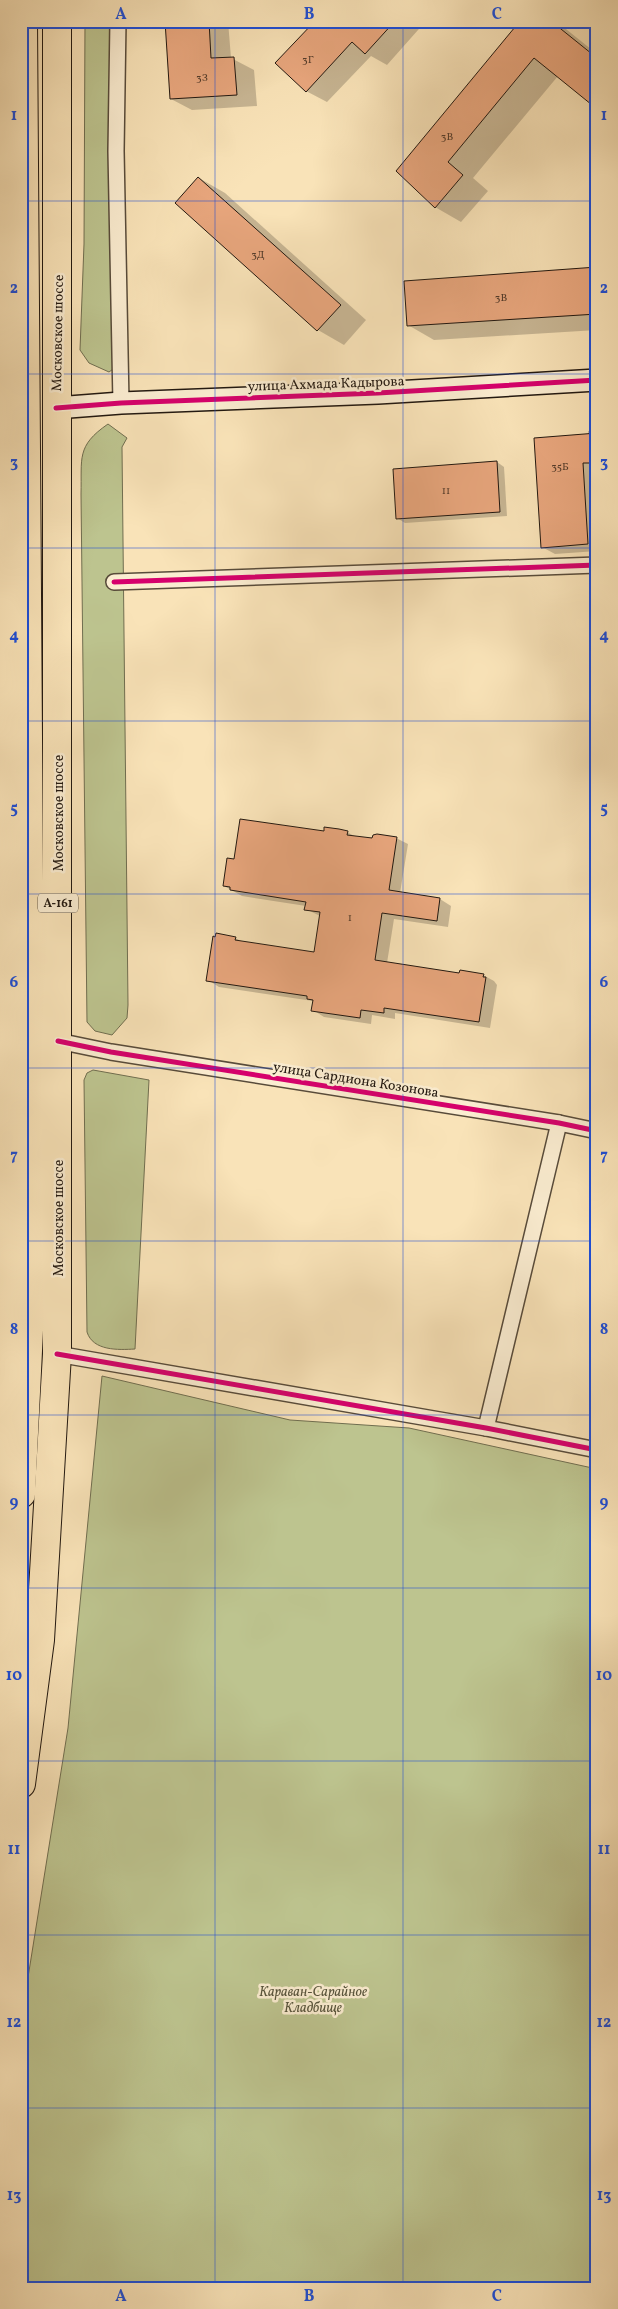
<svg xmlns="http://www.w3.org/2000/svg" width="618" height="2309" viewBox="0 0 618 2309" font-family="Vollkorn,serif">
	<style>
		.green { fill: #bdc48f; stroke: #706e50 }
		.shadow { fill: #0003 }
		.building { fill: #e8a67d; stroke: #221810 }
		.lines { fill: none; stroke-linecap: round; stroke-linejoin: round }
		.street-casing { stroke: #584b3a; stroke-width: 18 }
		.secondary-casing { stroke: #221810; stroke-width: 24 }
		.highway-casing { stroke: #221810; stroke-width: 30 }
		.street { stroke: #fbedd1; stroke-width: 15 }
		.secondary { stroke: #fbedd1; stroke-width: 21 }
		.highway { stroke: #f9e3b8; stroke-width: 28 }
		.cycleway-casing { stroke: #fbedd1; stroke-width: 8 }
		.cycleway { stroke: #d6006c; stroke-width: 5 }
		.grid { fill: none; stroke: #1d4ed8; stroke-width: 1; stroke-opacity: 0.55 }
		.labels { text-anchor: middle; stroke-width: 5; stroke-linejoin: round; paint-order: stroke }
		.number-label { font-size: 11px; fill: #543c2b }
		.shield { fill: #fbedd1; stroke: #63584a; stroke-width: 1 }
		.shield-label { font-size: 12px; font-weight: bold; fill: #221810 }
		.street-label { font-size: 14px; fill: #221810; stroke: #fbedd1 }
		.park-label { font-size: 14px; font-style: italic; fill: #58543c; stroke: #fbedd1 }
		.neatline { fill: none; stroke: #1d4ed8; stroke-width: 2 }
		.grid-label { font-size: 16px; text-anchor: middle; font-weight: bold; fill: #1d4ed8 }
	</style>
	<rect width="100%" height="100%" fill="#f9e3b8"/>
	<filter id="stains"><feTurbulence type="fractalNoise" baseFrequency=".004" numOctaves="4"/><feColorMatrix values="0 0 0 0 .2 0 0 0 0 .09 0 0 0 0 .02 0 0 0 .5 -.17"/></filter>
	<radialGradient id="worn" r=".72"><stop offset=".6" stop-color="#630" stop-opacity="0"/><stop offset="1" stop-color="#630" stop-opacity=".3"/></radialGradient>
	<g class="green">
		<polygon points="85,21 121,21 116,367 109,372 89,363 80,350 84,244"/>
		<path d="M 108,424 L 127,438 L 122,447 L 128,1005 L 127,1018 L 112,1035 L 95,1031 L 87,1022 L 81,494 C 82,458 76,446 108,424 Z"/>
		<path d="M 93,1070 L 149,1080 L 135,1349 C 118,1350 93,1351 87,1332 L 84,1080 L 87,1073 Z"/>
		<polygon points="102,1376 290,1420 409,1428 597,1469 597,2288 21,2288 21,2021 68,1728"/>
	</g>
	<g class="shadow">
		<polygon points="166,21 228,21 231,58 254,70 257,106 192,110 171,99"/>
		<polygon points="316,21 426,21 387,65 371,56 327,102 306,91"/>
		<polygon points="521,21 556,21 597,54 597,107 558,76 473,178 488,191 461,222 435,207 397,171"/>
		<polygon points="199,178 225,193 366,320 344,345 318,330 177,203"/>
		<polygon points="597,268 597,330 434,340 408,325"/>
		<polygon points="597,430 597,551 555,554 542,547 588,435 588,431"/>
		<polygon points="497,462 504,467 507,516 405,523 397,518"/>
		<polygon points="594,760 597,760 597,788 594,787"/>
		<polygon points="594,819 597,819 597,847 594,845"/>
		<polygon points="347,832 356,837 373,840 396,838 408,844 400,893 440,899 451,906 448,927 394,919 387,963 460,974 483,975 494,981 497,985 490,1028 395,1013 395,1019 372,1015 371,1024 324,1017 313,1010 313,1001 219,987 208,980 216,938 235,938 243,942 315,953 320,916 306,909 306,906 242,896 224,886 235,861 325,833"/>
	</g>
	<g class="building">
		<polygon points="165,21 209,21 211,58 234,57 237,95 170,99"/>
		<polygon points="315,21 395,21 365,54 352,42 306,92 275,63"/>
		<polygon points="520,21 551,21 597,58 597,109 534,58 448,162 463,175 435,208 396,171"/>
		<polygon points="198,177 341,305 317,331 175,203"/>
		<polygon points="597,267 597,314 407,326 404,281"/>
		<polygon points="597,433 597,463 583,463 588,544 541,548 534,438"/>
		<polygon points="497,461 500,512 396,519 393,469"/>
		<polygon points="240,819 324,831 324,827 339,829 348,831 347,835 372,838 373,835 377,834 397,837 389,890 440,898 437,921 382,913 375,960 459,973 460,970 484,974 483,977 486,977 479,1022 384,1008 384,1013 361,1010 360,1018 311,1011 313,1000 307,999 307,996 206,981 213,936 215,937 216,933 236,937 235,940 314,952 320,912 304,910 306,902 230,890 230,887 223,886 227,858 234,859"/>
	</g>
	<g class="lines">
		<defs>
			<g id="street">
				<polyline points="118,21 116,151 121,403"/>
				<polyline points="114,582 597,565"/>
				<polyline points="58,1041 111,1052 559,1123 597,1131"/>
				<polyline points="57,1354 486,1428 597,1450"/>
				<polyline points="486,1428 559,1123"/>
			</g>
			<polyline id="secondary" points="56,408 121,403 378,393 597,380"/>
			<g id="highway">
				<polyline points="21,1494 29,1330 29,880 23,21"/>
				<polyline points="21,1784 40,1640 57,1354 57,21"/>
			</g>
		</defs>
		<use href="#street" class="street-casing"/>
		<use href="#secondary" class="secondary-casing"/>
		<use href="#highway" class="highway-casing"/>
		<use href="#street" class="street"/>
		<use href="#secondary" class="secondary"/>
		<use href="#highway" class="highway"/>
		<defs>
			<g id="cycleway">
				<polyline points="56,408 121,403 378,393 597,380"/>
				<polyline points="114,582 597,565"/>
				<polyline points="58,1041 111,1052 559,1123 597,1131"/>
				<polyline points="57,1354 486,1428 597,1450"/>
			</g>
		</defs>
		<use href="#cycleway" class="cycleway-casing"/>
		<use href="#cycleway" class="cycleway"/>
	</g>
	<path class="grid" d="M 215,21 L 215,2288M 403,21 L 403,2288M 21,201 L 597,201M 21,374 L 597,374M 21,548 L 597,548M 21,721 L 597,721M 21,894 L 597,894M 21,1068 L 597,1068M 21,1241 L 597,1241M 21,1415 L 597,1415M 21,1588 L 597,1588M 21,1761 L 597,1761M 21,1935 L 597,1935M 21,2108 L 597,2108"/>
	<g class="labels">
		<g class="number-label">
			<text x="308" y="63">3Г</text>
			<text x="202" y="81">3З</text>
			<text x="447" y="140">3В</text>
			<text x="258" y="258">3Д</text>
			<text x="501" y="301">3В</text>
			<text x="560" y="470">35Б</text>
			<text x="446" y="494">11</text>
			<text x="350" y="921">1</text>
		</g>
		<rect class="shield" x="38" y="893.5" width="40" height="19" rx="4"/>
		<g class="shield-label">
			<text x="58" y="907">А-161</text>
		</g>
		<g class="street-label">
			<text transform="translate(57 333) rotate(-89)" y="5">Московское шоссе</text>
			<text transform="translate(326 383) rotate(-2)" y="5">улица Ахмада Кадырова</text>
			<text transform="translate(58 813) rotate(-90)" y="5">Московское шоссе</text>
			<text transform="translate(356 1079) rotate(9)" y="5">улица Сардиона Козонова</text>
			<text transform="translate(58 1218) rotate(-90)" y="5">Московское шоссе</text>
		</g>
		<g class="park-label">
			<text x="313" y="1996">Караван-Сарайное<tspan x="313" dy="16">Кладбище</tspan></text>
		</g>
	</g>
	<rect width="618" height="2309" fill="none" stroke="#f9e3b8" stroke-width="55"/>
	<rect x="28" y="28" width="562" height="2254" class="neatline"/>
	<g class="grid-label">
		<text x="121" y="19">A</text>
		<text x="309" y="19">B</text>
		<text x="497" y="19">C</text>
		<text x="14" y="120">1</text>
		<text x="604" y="120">1</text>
		<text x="14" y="293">2</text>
		<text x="604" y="293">2</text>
		<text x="14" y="467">3</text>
		<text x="604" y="467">3</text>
		<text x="14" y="640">4</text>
		<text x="604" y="640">4</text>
		<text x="14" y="813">5</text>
		<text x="604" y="813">5</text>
		<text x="14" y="987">6</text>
		<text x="604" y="987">6</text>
		<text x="14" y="1160">7</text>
		<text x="604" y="1160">7</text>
		<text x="14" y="1334">8</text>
		<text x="604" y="1334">8</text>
		<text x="14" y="1507">9</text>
		<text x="604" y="1507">9</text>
		<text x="14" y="1680">10</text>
		<text x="604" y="1680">10</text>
		<text x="14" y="1854">11</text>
		<text x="604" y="1854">11</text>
		<text x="14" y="2027">12</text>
		<text x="604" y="2027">12</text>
		<text x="14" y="2200">13</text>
		<text x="604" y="2200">13</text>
		<text x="121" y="2301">A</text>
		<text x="309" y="2301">B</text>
		<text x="497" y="2301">C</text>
	</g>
	<rect width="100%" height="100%" filter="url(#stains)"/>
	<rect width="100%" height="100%" fill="url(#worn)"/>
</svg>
